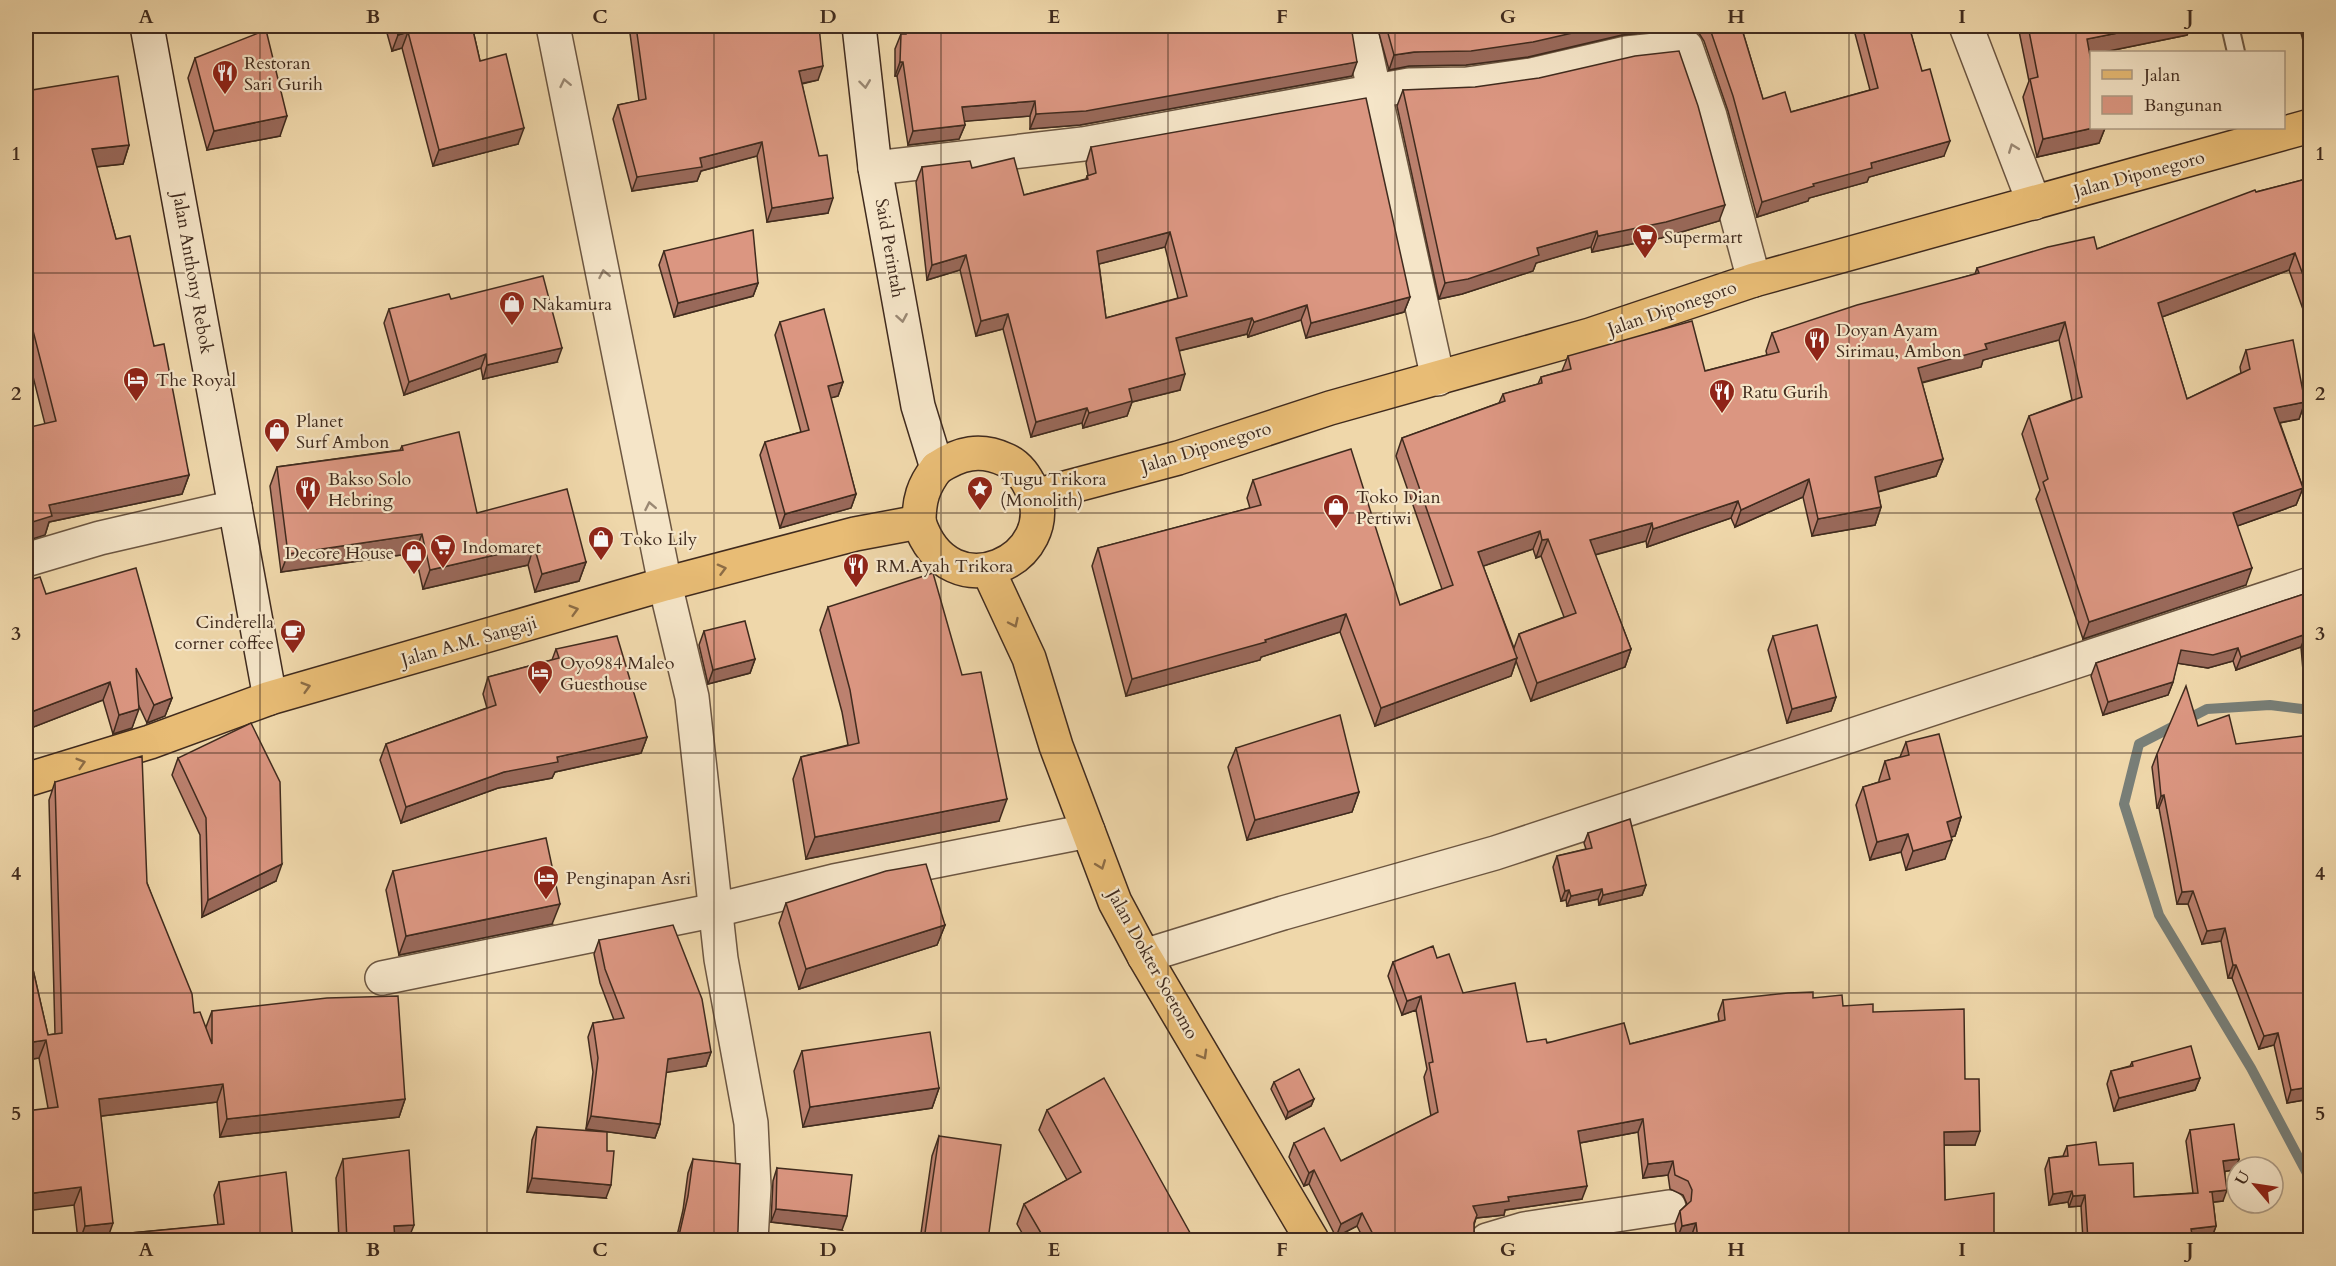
<svg xmlns="http://www.w3.org/2000/svg" width="2336" height="1266" font-family="Cardo,serif">
	<style>
		.lines { fill: none; stroke-linecap: round; stroke-linejoin: round }
		.stream { stroke: #787f78; stroke-width: 10 }
		.lane-casing { stroke: #6c5641; stroke-width: 20 }
		.street-casing { stroke: #6c5641; stroke-width: 36 }
		.secondary-casing { stroke: #402b1e; stroke-width: 36 }
		.primary-casing { stroke: #402b1e; stroke-width: 36 }
		.highway-casing { stroke: #402b1e; stroke-width: 36 }
		.lane { stroke: #f5e5c8; stroke-width: 16 }
		.street { stroke: #f5e5c8; stroke-width: 33 }
		.secondary { stroke: #f5e5c8; stroke-width: 33 }
		.primary { stroke: #e8bc75; stroke-width: 33 }
		.highway { stroke: #e8bc75; stroke-width: 33 }
		.wall { fill: #bc816f; stroke: #402b1e; stroke-width: 1.5; fill-rule: evenodd }
		.shaded-wall { fill: #99695a; stroke: #402b1e; stroke-width: 1.5 }
		.building { fill: #db9681; stroke: #402b1e; stroke-width: 1.5; fill-rule: evenodd }
		.oneway { stroke: #9a8873 }
		.oneway2 { stroke: #8c6c45 }
		.grid { fill: none; stroke: #402b1e; stroke-width: 1.5; stroke-opacity: 0.55 }
		.labels { text-anchor: middle; stroke-width: 4.5; stroke-linejoin: round; paint-order: stroke }
		.poi-label { font-size: 18px; fill: #402b1e; stroke: #f5e5c8; text-anchor: start }
		.street-label { font-size: 18px; fill: #402b1e; stroke: #f5e5c8 }
		.neatline { fill: none; stroke: #402b1e; stroke-width: 2 }
		.grid-label { font-size: 20px; text-anchor: middle; font-weight: bold; fill: #402b1e }
	</style>
	<rect width="100%" height="100%" fill="#efd7aa"/>
	<filter id="stains"><feTurbulence type="fractalNoise" baseFrequency=".00333" numOctaves="4"/><feColorMatrix values="0 0 0 0 .2 0 0 0 0 .09 0 0 0 0 .02 0 0 0 .5 -.17"/></filter>
	<radialGradient id="worn" r=".72"><stop offset=".6" stop-color="#630" stop-opacity="0"/><stop offset="1" stop-color="#630" stop-opacity=".3"/></radialGradient>
	<g class="lines">
		<path class="stream" d="M2310 710 2270 705 2207 709 2139 744 2124 804 2159 915 2251 1068 2310 1179"/>
		<defs>
			<path id="lane" d="M2230 26 2236 52"/>
			<g id="street">
				<path d="M553 26 665 584 692 697 721 959 751 1123 754 1187 751 1240"/>
				<path d="M1360 26 1438 379"/>
				<path d="M1966 26 2034 203"/>
				<path d="M875 168 1083 144 1409 85 1467 84 1531 75 1626 53 1686 47 1710 116 1754 280"/>
				<path d="M26 560 100 538 235 507"/>
				<path d="M1144 956 1283 913 1495 853 2310 584"/>
				<path d="M382 978 716 910 834 881 1088 831"/>
				<path d="M1487 1240 1524 1229 1669 1207"/>
			</g>
			<g id="secondary">
				<path d="M147 26 270 698"/>
				<path d="M859 26 875 168 918 406 937 468"/>
			</g>
			<g id="primary">
				<path d="M919 522C919 500 923 486 937 468"/>
				<path d="M988 570 1029 658 1056 746 1115 902 1144 956 1312 1240"/>
			</g>
			<g id="highway">
				<path d="M1035 496 1178 458 1330 408 1590 335 1754 280 2310 126"/>
				<path d="M26 780 150 742 270 698 665 584 855 534 919 522C950 615 1063 557 1032 490 1026 477 1019 466 1006 460 980 448 960 453 937 468"/>
			</g>
		</defs>
		<use href="#lane" class="lane-casing"/>
		<use href="#street" class="street-casing"/>
		<use href="#secondary" class="secondary-casing"/>
		<use href="#primary" class="primary-casing"/>
		<use href="#highway" class="highway-casing"/>
		<use href="#lane" class="lane"/>
		<use href="#street" class="street"/>
		<use href="#secondary" class="secondary"/>
		<use href="#primary" class="primary"/>
		<use href="#highway" class="highway"/>
	</g>
	<g class="wall">
		<path d="M385 26H472L480 61 518 144 433 166 402 48 392 51Z"/>
		<path d="M629 26H819L818 80 802 84 828 213 767 222 757 156 701 171 697 181 632 191 613 119 618 105 639 101Z"/>
		<path d="M905 26 1352 76 1080 125 1030 129V116L964 121 965 125 959 139 908 145 897 76H895V49L901 34H903Z"/>
		<path d="M1377 26H1741L1763 99 1791 112 1870 90 1853 26H1909L1944 156 1869 177 1867 182 1809 198 1808 201 1757 217 1728 111 1704 41 1699 33 1685 28 1622 35 1528 57 1466 65 1409 66 1389 70Z"/>
		<path d="M2018 26H2191L2187 35 2104 52H2091V55H2090L2091 128H2105L2099 143 2037 157 2023 97 2029 81Z"/>
		<path d="M2299 26H2310V47L2305 48Z"/>
		<path d="M195 58 280 136 207 150 188 78Z"/>
		<path d="M1403 90 1719 221 1661 238 1592 252 1591 247 1536 263 1533 271 1462 294 1439 299 1397 106Z"/>
		<path d="M26 91 129 145 123 164 96 167 116 239 154 346 189 475 182 494 49 522 45 535V424L26 349Z"/>
		<path d="M1091 147 1410 297 1404 312 1306 338 1301 320 1248 337 1247 334 1179 351 1180 390 1132 402 1127 416 1083 428 1082 423 1031 437 1003 329 976 336 960 270 927 280 916 182 922 167 972 168 1024 195 1086 179 1087 176 1088 175 1086 163ZM1165 247 1178 298 1106 318 1099 264Z"/>
		<path d="M2310 178V329L2289 270 2162 317 2187 399 2241 373 2240 367 2246 350 2305 402 2299 419 2280 423 2303 488 2296 505 2237 526 2246 585 2083 639 2036 499 2040 490 2022 434 2029 416 2072 400 2059 340 1983 360 1981 367 1922 383 1943 459 1936 476 1878 492 1881 507 1875 525 1812 536 1803 497 1735 527 1731 518 1647 547 1646 541 1595 555 1631 649 1625 667 1531 701 1516 661 1511 676 1375 726 1340 632 1261 657 1260 660 1126 696 1092 566 1098 548 1250 508 1247 498 1253 480 1400 605 1442 589 1396 456 1402 438 1499 403 1503 394 1538 384 1541 377 1562 371 1568 356 1705 371 1767 355 1766 351 1772 333 1975 274 1977 268 2097 249 2256 192ZM1533 549 1536 558 1541 556 1564 617 1519 634 1514 648 1483 566Z"/>
		<path d="M664 251 758 283 753 296 674 317 659 265Z"/>
		<path d="M451 299 557 362 483 379 481 368 404 395 384 323 389 309Z"/>
		<path d="M780 322 843 382 838 396 830 398 856 494 851 508 780 528 760 455 765 442 801 432 775 335Z"/>
		<path d="M402 446 477 513 586 562 579 581 535 592 528 565 423 589 415 553 281 572 270 486 277 467 400 450Z"/>
		<path d="M26 581 46 594 172 698 165 716 147 723 139 706 132 728 113 734 103 700 26 730Z"/>
		<path d="M2310 592V683L2304 682 2301 647 2236 670 2233 661 2208 668 2177 663 2173 682 2168 695 2103 715 2091 676 2096 663Z"/>
		<path d="M828 607 999 821 806 859 793 779 801 757 848 745 842 712 820 630Z"/>
		<path d="M704 631 755 659 750 673 708 684 699 645Z"/>
		<path d="M1773 636 1836 697 1831 711 1787 723 1768 650Z"/>
		<path d="M556 649 647 737 641 753 555 772 552 778 498 788 401 823 380 760 386 744 487 708 483 694 488 677 552 660Z"/>
		<path d="M2198 726 2310 1099 2287 1103 2274 1045 2259 1049 2232 978H2228L2221 941 2202 944 2188 904H2177L2159 808H2157L2152 767 2157 754Z"/>
		<path d="M1906 742 1961 817 1955 836 1951 837 1945 859 1906 870 1901 852 1870 860 1856 805 1863 787 1879 782V780L1885 761 1900 757Z"/>
		<path d="M1236 748 1359 792 1352 812 1247 840 1228 767Z"/>
		<path d="M178 758 276 881 202 917 200 835 172 775Z"/>
		<path d="M55 782 147 883 194 1013 206 1027 212 1011 405 1099 399 1117 220 1137 217 1102 101 1116 107 1240H78L74 1205 48 1108 39 1058 26 1060V939L48 1035 55 1034 49 800Z"/>
		<path d="M1588 833 1646 885 1642 895 1599 905 1598 899 1567 906 1566 900 1561 901 1553 867 1557 856 1586 849 1584 843Z"/>
		<path d="M393 871 552 924 399 955 386 890Z"/>
		<path d="M786 903 945 925 937 945 799 989 779 923Z"/>
		<path d="M599 940 711 1052 706 1066 666 1072 660 1124 655 1138 586 1129 593 1072 588 1037 593 1023 614 1020 600 983 594 954Z"/>
		<path d="M1437 958 1463 993 1527 1042 1630 1044 1719 1021 1718 1014 1723 1000 1813 998 1843 1006 1873 1012 1965 1079 1975 1145H1944L1945 1200 1994 1240H1691V1237L1677 1239 1675 1224 1680 1211 1687 1204 1683 1195 1670 1189 1668 1175 1643 1178 1638 1132 1580 1143 1582 1199 1505 1210 1504 1215 1476 1218 1474 1225V1232L1480 1240H1364L1357 1226 1336 1237 1309 1184 1304 1186 1289 1157 1294 1143 1341 1161 1431 1116 1424 1077 1427 1069 1416 1010 1402 1015 1388 976 1393 962Z"/>
		<path d="M802 1051 939 1088 932 1108 803 1127 794 1071Z"/>
		<path d="M2132 1062 2200 1078 2195 1090 2114 1111 2107 1084 2111 1071 2130 1066Z"/>
		<path d="M1274 1082 1314 1099 1311 1106 1286 1119 1271 1089Z"/>
		<path d="M1047 1110 1194 1240H1026L1017 1224 1024 1204 1067 1180 1039 1130Z"/>
		<path d="M537 1127 606 1198 527 1192 532 1140Z"/>
		<path d="M2190 1130 2239 1159 2235 1170 2225 1171 2223 1201 2213 1202 2216 1226 2212 1237 2193 1239V1240H2083L2081 1206 2069 1207 2068 1202 2049 1205 2045 1169 2049 1158 2063 1156 2067 1146 2099 1165 2134 1197 2193 1193 2186 1141Z"/>
		<path d="M939 1136 988 1240H920L932 1156Z"/>
		<path d="M343 1159 408 1240H339L336 1178Z"/>
		<path d="M693 1159 737 1240H676L683 1210 688 1173Z"/>
		<path d="M777 1168 842 1230 771 1222 773 1181Z"/>
		<path d="M219 1182 293 1240H129L131 1233 218 1225 214 1195Z"/>
	</g>
	<g class="shaded-wall">
		<path d="M1603 26H1686L1685 28 1622 35 1528 57 1466 65 1409 66 1389 70 1394 55Z"/>
		<path d="M2153 26H2191L2187 35 2104 52H2091V55L2080 58 2087 39Z"/>
		<path d="M408 32 402 48 392 51 398 35Z"/>
		<path d="M2310 33V47L2305 48Z"/>
		<path d="M900 62H903L897 76H895Z"/>
		<path d="M1357 62 1352 76 1080 125 1030 129 1036 114Z"/>
		<path d="M823 66 818 80 794 85 799 71Z"/>
		<path d="M1035 101 1030 116 957 122 962 107Z"/>
		<path d="M287 116 280 136 207 150 214 131Z"/>
		<path d="M965 125 959 139 908 145 913 131Z"/>
		<path d="M524 128 518 144 433 166 439 150Z"/>
		<path d="M2093 128H2105L2099 143 2037 157 2043 139Z"/>
		<path d="M1950 141 1944 156 1869 177 1867 182 1809 198 1808 201 1757 217 1762 202 1871 163Z"/>
		<path d="M762 142 757 156 701 171 697 181 632 191 637 177 700 158Z"/>
		<path d="M129 145 123 164 85 168 92 149Z"/>
		<path d="M833 198 828 213 767 222 772 208Z"/>
		<path d="M1725 205 1719 221 1661 238 1592 252 1598 236Z"/>
		<path d="M1597 231 1591 247 1536 263 1533 271 1462 294 1439 299 1445 283 1537 248Z"/>
		<path d="M1170 232 1165 247 1091 266 1097 251Z"/>
		<path d="M2295 253 2289 270 2151 321 2158 303Z"/>
		<path d="M966 255 960 270 927 280 932 265Z"/>
		<path d="M758 283 753 296 674 317 678 303Z"/>
		<path d="M1410 297 1404 312 1306 338 1311 323Z"/>
		<path d="M1307 305 1301 320 1248 337 1254 322Z"/>
		<path d="M1008 314 1003 329 976 336 981 321Z"/>
		<path d="M1252 318 1247 334 1170 353 1176 338Z"/>
		<path d="M2065 322 2059 340 1983 360 1981 367 1912 385 1918 368 1985 344Z"/>
		<path d="M562 348 557 362 483 379 487 365Z"/>
		<path d="M486 354 481 368 404 395 409 382Z"/>
		<path d="M1185 374 1180 390 1132 402 1127 416 1083 428 1089 413 1129 389Z"/>
		<path d="M843 382 838 396 823 400 828 386Z"/>
		<path d="M2305 402 2299 419 2268 425 2274 408Z"/>
		<path d="M1087 408 1082 423 1031 437 1036 422Z"/>
		<path d="M1943 459 1936 476 1869 494 1875 477Z"/>
		<path d="M189 475 182 494 49 522 45 535 26 541V524L49 505Z"/>
		<path d="M1809 479 1803 497 1735 527 1741 510Z"/>
		<path d="M2303 488 2296 505 2226 530 2233 513Z"/>
		<path d="M856 494 851 508 780 528 785 514Z"/>
		<path d="M1738 501 1731 518 1647 547 1653 529Z"/>
		<path d="M1881 507 1875 525 1812 536 1818 519Z"/>
		<path d="M1652 523 1646 541 1583 558 1590 540Z"/>
		<path d="M1540 531 1533 549 1472 570 1478 552Z"/>
		<path d="M422 534 415 553 281 572 288 554Z"/>
		<path d="M1548 539 1541 556 1536 558 1542 540Z"/>
		<path d="M534 546 528 565 423 589 430 570Z"/>
		<path d="M586 562 579 581 535 592 542 574Z"/>
		<path d="M2252 568 2246 585 2083 639 2089 622Z"/>
		<path d="M1346 614 1340 632 1261 657 1260 660 1126 696 1132 679 1265 640Z"/>
		<path d="M2306 634 2301 647 2236 670 2241 657Z"/>
		<path d="M2238 648 2233 661 2208 668 2176 663 2181 650Z"/>
		<path d="M1631 649 1625 667 1531 701 1537 683Z"/>
		<path d="M1517 658 1511 676 1375 726 1381 708Z"/>
		<path d="M755 659 750 673 708 684 713 670Z"/>
		<path d="M2309 669H2310V683L2304 682Z"/>
		<path d="M110 682 103 700 26 730V714Z"/>
		<path d="M2173 682 2168 695 2103 715 2108 702Z"/>
		<path d="M1836 697 1831 711 1787 723 1792 709Z"/>
		<path d="M172 698 165 716 147 723 154 705Z"/>
		<path d="M139 709 132 728 113 734 119 715Z"/>
		<path d="M647 737 641 753 555 772 552 778 498 788 401 823 406 807 504 772 557 757Z"/>
		<path d="M1359 792 1352 812 1247 840 1255 820Z"/>
		<path d="M2164 795 2159 808H2157L2161 796Z"/>
		<path d="M1007 799 999 821 806 859 815 837Z"/>
		<path d="M1961 817 1955 836 1940 840 1947 822Z"/>
		<path d="M1908 834 1901 852 1870 860 1877 842Z"/>
		<path d="M1952 840 1945 859 1906 870 1913 851Z"/>
		<path d="M282 864 276 881 202 917 208 900Z"/>
		<path d="M1646 885 1642 895 1599 905 1603 895Z"/>
		<path d="M1602 889 1598 899 1567 906 1571 896Z"/>
		<path d="M1569 890 1566 900 1561 901 1565 891Z"/>
		<path d="M2193 891 2188 904H2177L2182 892Z"/>
		<path d="M560 904 552 924 399 955 406 936Z"/>
		<path d="M945 925 937 945 799 989 806 969Z"/>
		<path d="M2225 928 2221 941 2202 944 2207 931Z"/>
		<path d="M2233 965H2236L2232 978H2228Z"/>
		<path d="M1421 996 1416 1010 1402 1015 1407 1001Z"/>
		<path d="M2278 1033 2274 1045 2259 1049 2264 1036Z"/>
		<path d="M46 1040 39 1058 26 1060V1043Z"/>
		<path d="M711 1052 706 1066 663 1073 668 1059Z"/>
		<path d="M2200 1078 2195 1090 2114 1111 2119 1098Z"/>
		<path d="M223 1084 217 1102 93 1117 99 1099Z"/>
		<path d="M2310 1087V1099L2287 1103 2291 1090Z"/>
		<path d="M939 1088 932 1108 803 1127 810 1107Z"/>
		<path d="M405 1099 399 1117 220 1137 227 1119Z"/>
		<path d="M1314 1099 1311 1106 1286 1119 1288 1112Z"/>
		<path d="M591 1116 660 1124 655 1138 586 1129Z"/>
		<path d="M1643 1119 1638 1132 1574 1144 1578 1131Z"/>
		<path d="M1980 1131 1975 1145H1939L1944 1132Z"/>
		<path d="M2239 1159 2235 1170 2219 1172 2223 1161Z"/>
		<path d="M1673 1161 1668 1175 1643 1178 1648 1164Z"/>
		<path d="M1314 1170 1309 1184 1304 1186 1309 1173Z"/>
		<path d="M532 1178 611 1185 606 1198 527 1192Z"/>
		<path d="M1587 1186 1582 1199 1505 1210 1504 1215 1476 1218 1472 1229 1473 1206 1508 1197Z"/>
		<path d="M81 1187 74 1205 26 1211V1194Z"/>
		<path d="M2227 1190 2223 1201 2205 1203 2209 1192Z"/>
		<path d="M2072 1191 2068 1202 2049 1205 2053 1194Z"/>
		<path d="M2085 1195 2081 1206 2069 1207 2073 1196Z"/>
		<path d="M776 1209 847 1216 842 1230 771 1222Z"/>
		<path d="M1362 1213 1357 1226 1336 1237 1341 1224Z"/>
		<path d="M113 1223 107 1240H80L85 1226Z"/>
		<path d="M1696 1223 1691 1237 1677 1239 1682 1226Z"/>
		<path d="M414 1225 408 1240H388L394 1226Z"/>
		<path d="M2216 1226 2212 1237 2187 1240 2191 1229Z"/>
	</g>
	<g class="building">
		<path d="M395 26H472L480 61 506 54 524 128 439 150 408 32 398 35Z"/>
		<path d="M636 26H819L823 66 799 71 819 156 827 155 833 198 772 208 762 142 700 158 702 167 637 177 618 105 646 99Z"/>
		<path d="M905 26H1351L1357 62 1086 111 1036 114 1035 101 962 107 965 125 913 131 903 62H900L901 34H906Z"/>
		<path d="M1386 26H1603L1533 42 1471 51 1414 52 1394 55Z"/>
		<path d="M1709 26H1741L1763 99 1785 92 1791 112 1878 88 1862 26H1909L1922 71 1930 69 1950 141 1871 163 1872 168 1813 184 1814 186 1762 202 1733 96Z"/>
		<path d="M2028 26H2153L2087 39 2091 61V128H2093L2043 139 2030 79 2038 77Z"/>
		<path d="M266 30 287 116 214 131 195 58Z"/>
		<path d="M1679 51 1698 106 1725 205 1666 222 1598 236 1597 231 1537 248 1539 255 1468 279 1445 283 1403 90 1475 87 1539 78 1635 56Z"/>
		<path d="M118 76 129 145 92 149 116 239 130 236 154 346 164 344 189 475 49 505 52 516 26 524V428L56 421 26 303V91Z"/>
		<path d="M1366 98 1410 297 1311 323 1307 305 1254 322 1252 318 1176 338 1185 374 1129 389 1132 401 1089 413 1087 408 1036 422 1008 314 981 321 966 255 932 265 922 167 970 161 972 168 1014 158 1024 195 1088 179 1087 176 1096 173 1091 147ZM1170 232 1187 296 1106 318 1097 251Z"/>
		<path d="M2310 178V294L2295 253 2158 303 2187 399 2250 369 2246 350 2293 340 2305 402 2274 408 2303 488 2233 513 2252 568 2089 622 2043 482 2048 479 2029 416 2082 397 2065 322 1985 344 1987 349 1918 368 1943 459 1875 477 1881 507 1818 519 1809 479 1741 510 1738 501 1653 529 1652 523 1590 540 1631 649 1537 683 1519 634 1576 613 1548 539 1542 540 1540 531 1478 552 1517 658 1381 708 1346 614 1265 640 1266 642 1132 679 1098 548 1261 505 1253 480 1351 449 1400 605 1453 585 1402 438 1505 401 1503 394 1542 383 1541 377 1571 369 1568 356 1692 321 1705 371 1779 352 1772 333 1857 305 1979 273 1977 268 2048 247 2094 237 2097 249 2255 190 2256 192Z"/>
		<path d="M753 230 758 283 678 303 664 251Z"/>
		<path d="M543 276 562 348 487 365 486 354 409 382 389 309 449 294 451 299Z"/>
		<path d="M824 309 843 382 828 386 856 494 785 514 765 442 809 430 780 322Z"/>
		<path d="M459 432 477 513 567 489 586 562 542 574 534 546 430 570 422 534 288 554 277 467 403 450 402 446Z"/>
		<path d="M136 568 172 698 154 705 136 668 139 709 119 715 110 682 26 714V581L40 577 46 594Z"/>
		<path d="M933 573 962 675 981 672 1007 799 815 837 801 757 859 743 850 690 828 607Z"/>
		<path d="M2310 592V669H2309L2306 634 2241 657 2238 648 2213 655 2181 650 2173 682 2108 702 2096 663Z"/>
		<path d="M745 621 755 659 713 670 704 631Z"/>
		<path d="M1817 625 1836 697 1792 709 1773 636Z"/>
		<path d="M617 636 647 737 557 757 558 762 504 772 406 807 386 744 496 705 488 677 559 658 556 649Z"/>
		<path d="M2186 686 2198 726 2229 715 2236 744 2310 735V1087L2291 1090 2278 1033 2264 1036 2236 965H2233L2225 928 2207 931 2193 891 2182 892 2164 795 2161 796 2157 754Z"/>
		<path d="M1340 715 1359 792 1255 820 1236 748Z"/>
		<path d="M251 723 280 782 282 864 208 900 206 818 178 758Z"/>
		<path d="M1939 734 1961 817 1947 822 1952 840 1913 851 1908 834 1877 842 1863 787 1890 779 1885 761 1909 755 1906 742Z"/>
		<path d="M142 756 147 883 192 994 194 1013 200 1012 212 1044V1011L327 998 398 996 405 1099 227 1119 223 1084 99 1099 113 1223 85 1226 81 1187 26 1194V1111L58 1107 46 1040 26 1043V939L48 1035 62 1033 55 782Z"/>
		<path d="M1630 819 1646 885 1603 895 1602 889 1571 896 1569 890 1565 891 1557 856 1592 848 1588 833Z"/>
		<path d="M546 838 560 904 406 936 393 871Z"/>
		<path d="M926 864 945 925 806 969 786 903 886 871Z"/>
		<path d="M673 925 702 999 711 1052 668 1059 660 1124 591 1116 598 1058 593 1023 624 1018 605 969 599 940Z"/>
		<path d="M1433 946 1437 958 1449 954 1463 993 1515 983 1527 1042 1546 1039 1547 1043 1624 1023 1630 1044 1725 1020 1723 1000 1788 993 1813 992V998L1842 995 1843 1006 1873 1004V1012L1964 1009 1965 1079H1979L1980 1131 1944 1132 1945 1200 1994 1193V1240H1698L1696 1223 1682 1226 1680 1211 1691 1201 1692 1190 1688 1181 1675 1175 1673 1161 1648 1164 1643 1119 1578 1131 1587 1186 1508 1197 1509 1201 1473 1206 1477 1215 1474 1223V1232L1480 1240H1376L1362 1213 1341 1224 1314 1170 1309 1173 1294 1143 1324 1128 1341 1161 1438 1112 1429 1063 1433 1062 1421 996 1407 1001 1393 962Z"/>
		<path d="M930 1032 939 1088 810 1107 802 1051Z"/>
		<path d="M2191 1046 2200 1078 2119 1098 2111 1071 2133 1066 2132 1062Z"/>
		<path d="M1299 1069 1314 1099 1288 1112 1274 1082Z"/>
		<path d="M1104 1078 1194 1240H1045L1024 1204 1081 1172 1047 1110Z"/>
		<path d="M2234 1124 2239 1159 2223 1161 2227 1190 2209 1192H2212L2216 1226 2191 1229 2193 1240H2088L2085 1195 2073 1196 2072 1191 2053 1194 2049 1158 2068 1156 2067 1146 2096 1142 2099 1165 2133 1163 2134 1197 2198 1193 2190 1130Z"/>
		<path d="M537 1127 607 1132V1151H614L611 1185 532 1178Z"/>
		<path d="M939 1136 1001 1145 988 1240H924Z"/>
		<path d="M409 1150 414 1225 394 1226 395 1240H347L343 1159Z"/>
		<path d="M693 1159 740 1164 738 1230 737 1240H678L688 1196Z"/>
		<path d="M777 1168 852 1175 847 1216 776 1209Z"/>
		<path d="M286 1172 293 1240H132L131 1233 224 1224 219 1182Z"/>
	</g>
	<defs><path id="oneway-chevron" d="M-2-3.5L2.5 0L-2 3.5" fill="none" stroke-width="1.6" stroke-linecap="round" stroke-linejoin="round" transform="scale(1.5)"/></defs>
	<g class="oneway">
		<use href="#oneway-chevron" transform="translate(565 83) rotate(-102)"/>
		<use href="#oneway-chevron" transform="translate(865 84) rotate(83)"/>
		<use href="#oneway-chevron" transform="translate(2013 148) rotate(-111)"/>
		<use href="#oneway-chevron" transform="translate(604 274) rotate(-101)"/>
		<use href="#oneway-chevron" transform="translate(902 318) rotate(80)"/>
		<use href="#oneway-chevron" transform="translate(650 506) rotate(-101)"/>
	</g>
	<g class="oneway2">
		<use href="#oneway-chevron" transform="translate(722 569) rotate(-15)"/>
		<use href="#oneway-chevron" transform="translate(574 610) rotate(-16)"/>
		<use href="#oneway-chevron" transform="translate(1014 623) rotate(65)"/>
		<use href="#oneway-chevron" transform="translate(306 687) rotate(-16)"/>
		<use href="#oneway-chevron" transform="translate(81 763) rotate(-17)"/>
		<use href="#oneway-chevron" transform="translate(1101 865) rotate(69)"/>
		<use href="#oneway-chevron" transform="translate(1203 1055) rotate(60)"/>
	</g>
	<path class="grid" d="M260 26V1240M487 26V1240M714 26V1240M941 26V1240M1168 26V1240M1395 26V1240M1622 26V1240M1849 26V1240M2076 26V1240M26 273H2310M26 513H2310M26 753H2310M26 993H2310"/>
	<defs>
		<symbol id="restaurant-pin" viewBox="-11 -11 22 30"><path d="M0 17L-7.5 6A9.5 9.5 0 1 1 7.5 6Z" fill="#8f2418" stroke="#f5e5c8"/><path d="M-5-6h1v4h1v-4h1v4h1v-4h1v5L-1.5 .5V6h-2V.5L-5-1ZM5-6V6H3V1.5H1.5Q1.5-4 5-6Z" fill="#fff"/></symbol>
		<symbol id="supermarket-pin" viewBox="-11 -11 22 30"><path d="M0 17L-7.5 6A9.5 9.5 0 1 1 7.5 6Z" fill="#8f2418" stroke="#f5e5c8"/><path d="M-6-5.5h2.5l.6 2H6L4.5 2H-2.5L-4.4-4H-6ZM-1.5 3.2a1.3 1.3 0 1 0 .1 0ZM3 3.2a1.3 1.3 0 1 0 .1 0Z" fill="#fff"/></symbol>
		<symbol id="shop-pin" viewBox="-11 -11 22 30"><path d="M0 17L-7.5 6A9.5 9.5 0 1 1 7.5 6Z" fill="#8f2418" stroke="#f5e5c8"/><path d="M-5-2.5h2.3a2.7 3.5 0 0 1 5.4 0H5L5.5 6h-11ZM-1.5-2.5h3a1.5 2.3 0 0 0-3 0Z" fill="#fff"/></symbol>
		<symbol id="hotel-pin" viewBox="-11 -11 22 30"><path d="M0 17L-7.5 6A9.5 9.5 0 1 1 7.5 6Z" fill="#8f2418" stroke="#f5e5c8"/><path d="M-6-4.5h1.5V1H6V5H4.5V3h-9V5H-6ZM-4 0a1.8 1.8 0 1 1 3.6 0ZM.5 0V-2.5h3Q6-2.5 6 0Z" fill="#fff"/></symbol>
		<symbol id="sight-pin" viewBox="-11 -11 22 30"><path d="M0 17L-7.5 6A9.5 9.5 0 1 1 7.5 6Z" fill="#8f2418" stroke="#f5e5c8"/><path d="M0-6L1.8-2.2L6-1.7L2.9 1.2L3.7 5.4L0 3.3L-3.7 5.4L-2.9 1.2L-6-1.7L-1.8-2.2Z" fill="#fff"/></symbol>
		<symbol id="cafe-pin" viewBox="-11 -11 22 30"><path d="M0 17L-7.5 6A9.5 9.5 0 1 1 7.5 6Z" fill="#8f2418" stroke="#f5e5c8"/><path d="M-5.5-4.5H6V0H3Q3 3.5 0 3.5H-2.5Q-5.5 3.5-5.5 0ZM3-3.2v2h1.7v-2ZM-6 4.5H4V6H-6Z" fill="#fff"/></symbol>
	</defs>
	<g fill-rule="evenodd">
		<use href="#restaurant-pin" x="210" y="58" width="30" height="40"/>
		<use href="#supermarket-pin" x="1630" y="222" width="30" height="40"/>
		<use href="#shop-pin" x="497" y="289" width="30" height="40"/>
		<use href="#restaurant-pin" x="1802" y="325" width="30" height="40"/>
		<use href="#hotel-pin" x="121" y="365" width="30" height="40"/>
		<use href="#restaurant-pin" x="1707" y="377" width="30" height="40"/>
		<use href="#shop-pin" x="262" y="416" width="30" height="40"/>
		<use href="#restaurant-pin" x="293" y="474" width="30" height="40"/>
		<use href="#sight-pin" x="965" y="474" width="30" height="40"/>
		<use href="#shop-pin" x="1321" y="492" width="30" height="40"/>
		<use href="#shop-pin" x="586" y="524" width="30" height="40"/>
		<use href="#supermarket-pin" x="428" y="532" width="30" height="40"/>
		<use href="#shop-pin" x="399" y="538" width="30" height="40"/>
		<use href="#restaurant-pin" x="841" y="551" width="30" height="40"/>
		<use href="#cafe-pin" x="278" y="617" width="30" height="40"/>
		<use href="#hotel-pin" x="525" y="658" width="30" height="40"/>
		<use href="#hotel-pin" x="531" y="863" width="30" height="40"/>
	</g>
	<g class="labels">
		<g class="poi-label">
			<text x="244" y="69">Restoran<tspan x="244" dy="21">Sari Gurih</tspan></text>
			<text x="1664" y="243">Supermart</text>
			<text x="532" y="310">Nakamura</text>
			<text x="1836" y="336">Doyan Ayam<tspan x="1836" dy="21">Sirimau, Ambon</tspan></text>
			<text x="156" y="386">The Royal</text>
			<text x="1742" y="398">Ratu Gurih</text>
			<text x="296" y="427">Planet<tspan x="296" dy="21">Surf Ambon</tspan></text>
			<text x="328" y="485">Bakso Solo<tspan x="328" dy="21">Hebring</tspan></text>
			<text x="1000" y="485">Tugu Trikora<tspan x="1000" dy="21">(Monolith)</tspan></text>
			<text x="1356" y="503">Toko Dian<tspan x="1356" dy="21">Pertiwi</tspan></text>
			<text x="620" y="545">Toko Lily</text>
			<text x="462" y="553">Indomaret</text>
			<text x="394" y="559" text-anchor="end">Decore House</text>
			<text x="876" y="572">RM.Ayah Trikora</text>
			<text x="274" y="628" text-anchor="end">Cinderella<tspan x="274" dy="21">corner coffee</tspan></text>
			<text x="560" y="669">Oyo984 Maleo<tspan x="560" dy="21">Guesthouse</tspan></text>
			<text x="566" y="884">Penginapan Asri</text>
		</g>
		<g class="street-label">
			<text transform="translate(2139 174) rotate(-15)" y="6">Jalan Diponegoro</text>
			<text transform="translate(890 248) rotate(80)" y="6">Said Perintah</text>
			<text transform="translate(193 273) rotate(80)" y="6">Jalan Anthony Rebok</text>
			<text transform="translate(1672 308) rotate(-19)" y="6">Jalan Diponegoro</text>
			<text transform="translate(1206 447) rotate(-17)" y="6">Jalan Diponegoro</text>
			<text transform="translate(469 641) rotate(-16)" y="6">Jalan A.M. Sangaji</text>
			<text transform="translate(1153 964) rotate(61)" y="6">Jalan Dokter Soetomo</text>
		</g>
	</g>
	<rect width="2336" height="1266" fill="none" stroke="#efd7aa" stroke-width="66"/>
	<rect x="2090" y="51" width="195" height="78" fill="#f5e5c8" stroke="#ad9b84" stroke-width="1.5"/>
	<rect x="2102" y="70" width="30" height="9" fill="#e8bc75" stroke="#ad9b84" stroke-width="1.5"/>
	<text x="2144" y="81" font-size="18" fill="#402b1e">Jalan</text>
	<rect x="2102" y="96" width="30" height="18" fill="#db9681" stroke="#ad9b84" stroke-width="1.5"/>
	<text x="2144" y="111" font-size="18" fill="#402b1e">Bangunan</text>
	<g transform="translate(2255 1185) rotate(299)"><circle r="28" fill="#f5e5c8" stroke="#ad9b84" stroke-width="1.5"/>
	<path d="M0-4.5L10 22L0 15L-10 22Z" fill="#8f2418"/>
	<text y="-9" font-size="16" font-weight="bold" text-anchor="middle" fill="#402b1e">U</text>
	</g>
	<rect x="33" y="33" width="2270" height="1200" class="neatline"/>
	<g class="grid-label">
		<text x="146" y="23">A</text>
		<text x="373" y="23">B</text>
		<text x="600" y="23">C</text>
		<text x="828" y="23">D</text>
		<text x="1054" y="23">E</text>
		<text x="1282" y="23">F</text>
		<text x="1508" y="23">G</text>
		<text x="1736" y="23">H</text>
		<text x="1962" y="23">I</text>
		<text x="2190" y="23">J</text>
		<text x="16" y="160">1</text>
		<text x="2320" y="160">1</text>
		<text x="16" y="400">2</text>
		<text x="2320" y="400">2</text>
		<text x="16" y="640">3</text>
		<text x="2320" y="640">3</text>
		<text x="16" y="880">4</text>
		<text x="2320" y="880">4</text>
		<text x="16" y="1120">5</text>
		<text x="2320" y="1120">5</text>
		<text x="146" y="1256">A</text>
		<text x="373" y="1256">B</text>
		<text x="600" y="1256">C</text>
		<text x="828" y="1256">D</text>
		<text x="1054" y="1256">E</text>
		<text x="1282" y="1256">F</text>
		<text x="1508" y="1256">G</text>
		<text x="1736" y="1256">H</text>
		<text x="1962" y="1256">I</text>
		<text x="2190" y="1256">J</text>
	</g>
	<rect width="100%" height="100%" filter="url(#stains)"/>
	<rect width="100%" height="100%" fill="url(#worn)"/>
</svg>
